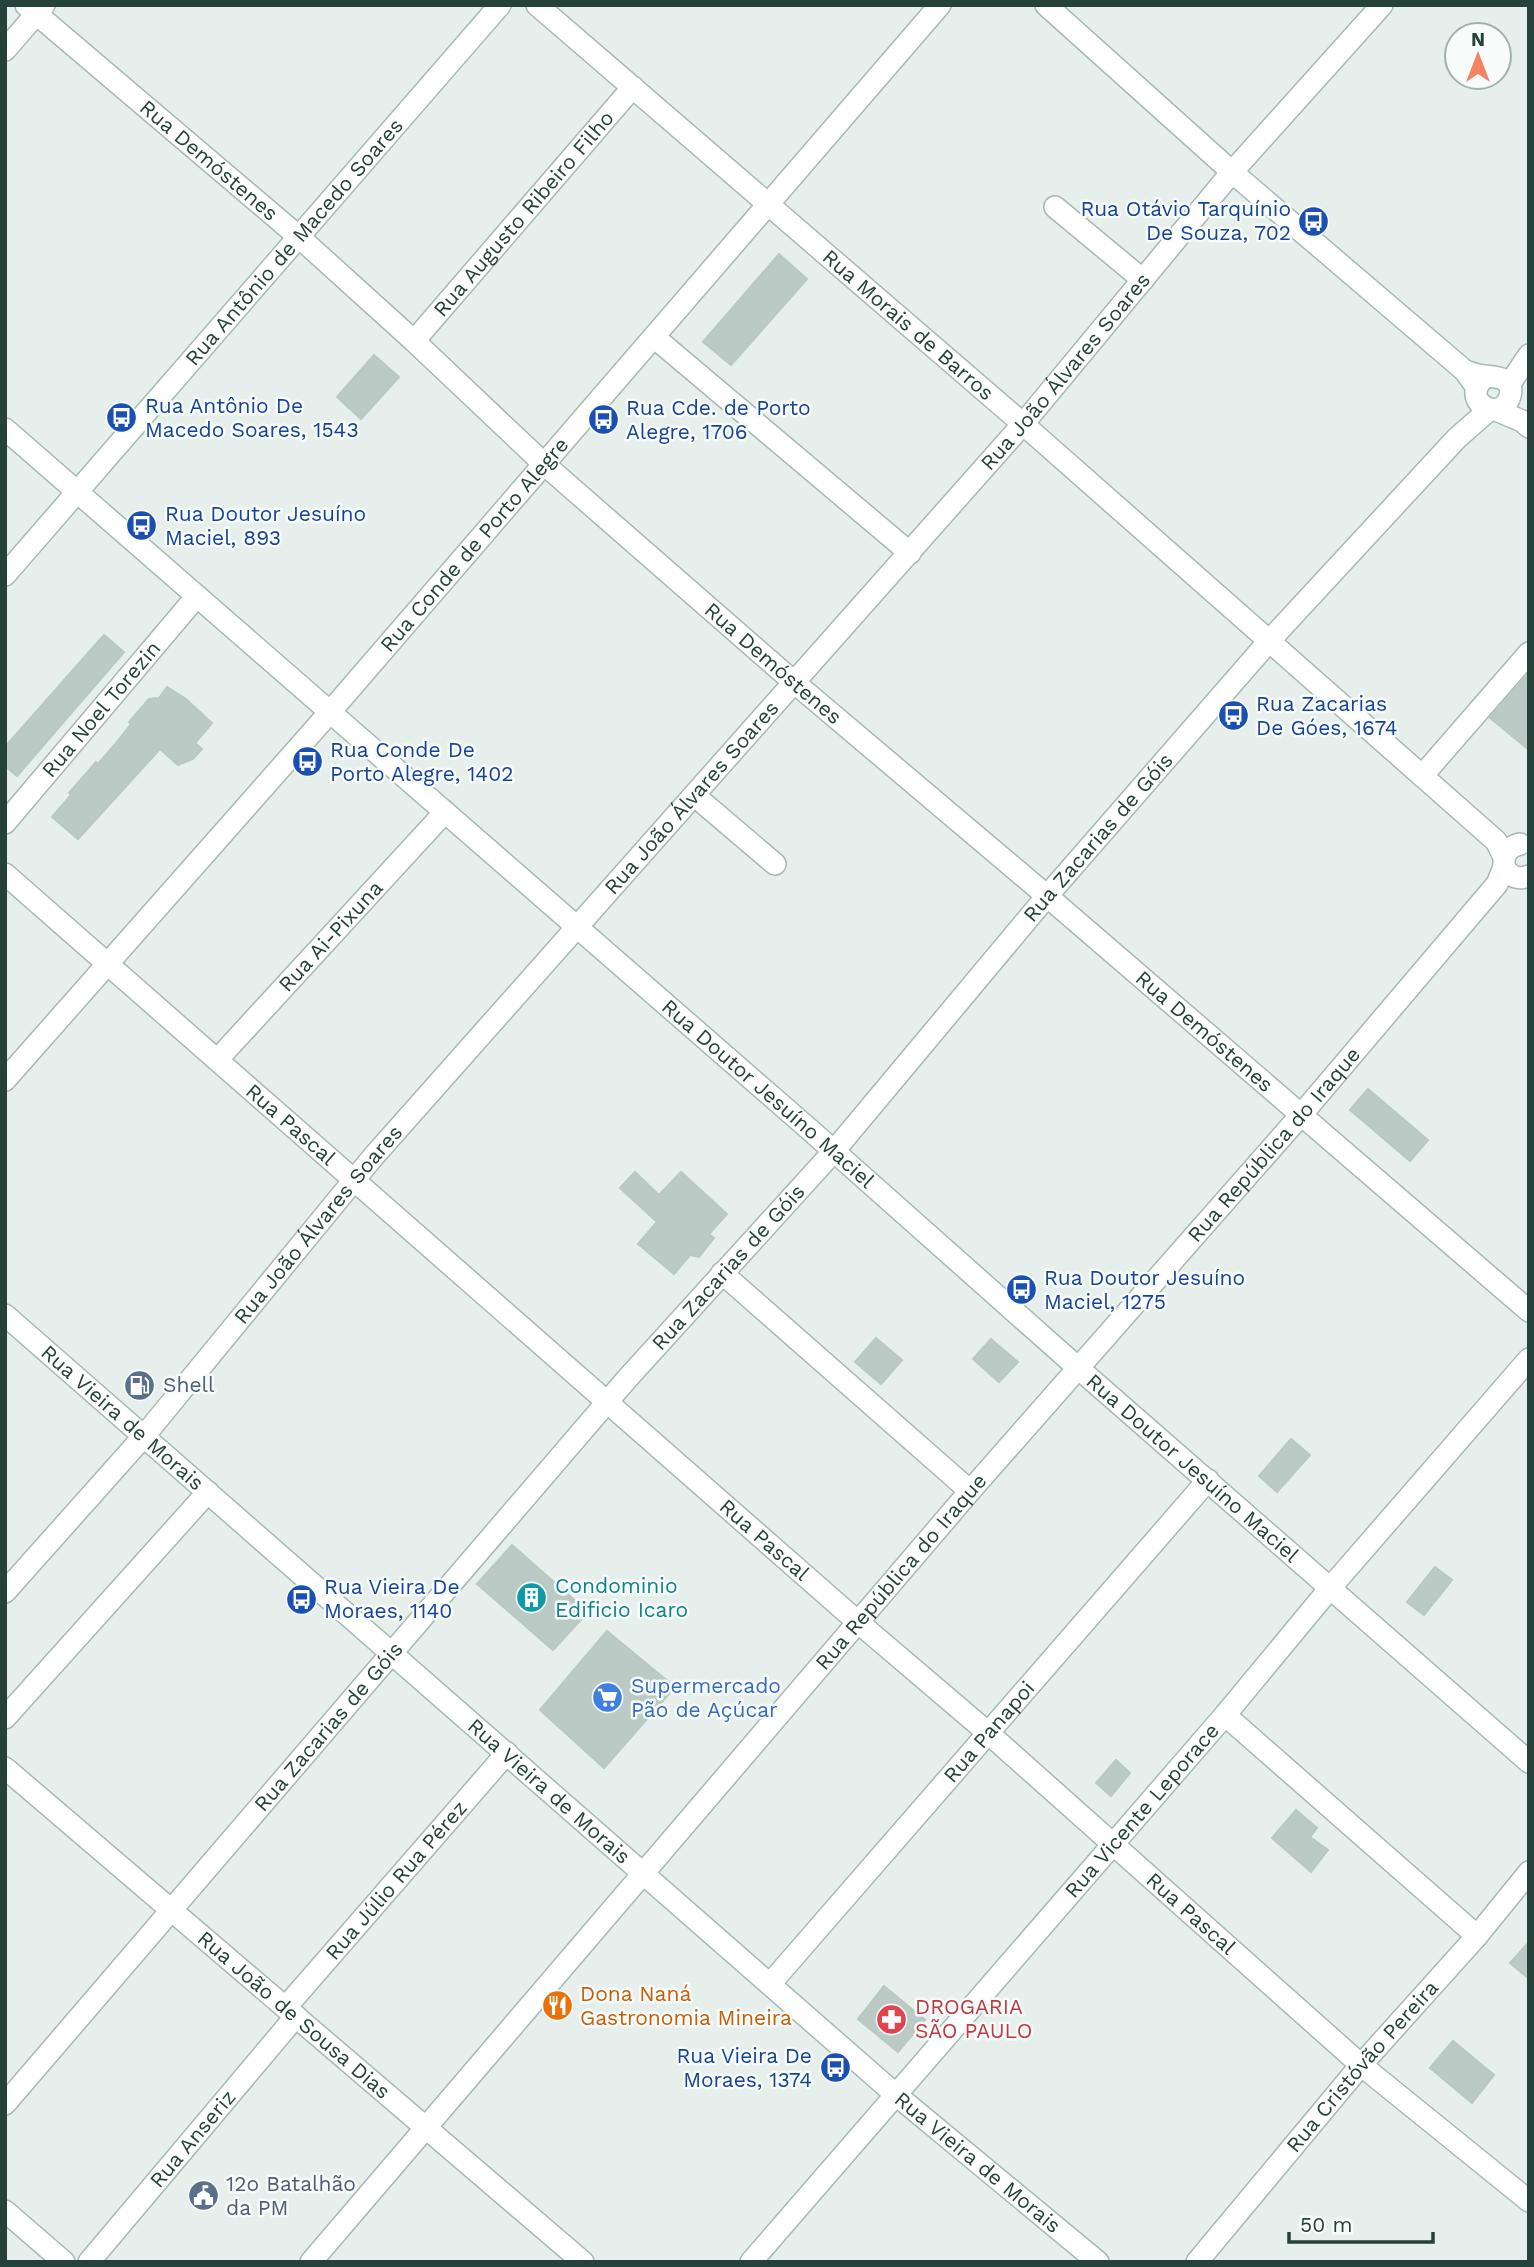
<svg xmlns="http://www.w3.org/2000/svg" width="1534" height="2267" font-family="'Work Sans',sans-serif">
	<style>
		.building { fill: #bbcac4; stroke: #b8c9c2; stroke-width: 2 }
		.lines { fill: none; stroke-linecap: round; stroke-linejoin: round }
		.street-casing { stroke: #a8b8b2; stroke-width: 24 }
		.secondary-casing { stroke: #a4bbb3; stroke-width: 24 }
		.street { stroke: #fff; stroke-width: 21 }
		.secondary { stroke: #fff; stroke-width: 21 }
		.labels { text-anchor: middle; stroke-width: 5; stroke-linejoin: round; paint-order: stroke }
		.street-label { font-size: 21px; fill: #24423a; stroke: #f7fbf9 }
		.transit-label { font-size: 21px; fill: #164399; stroke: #f7fbf9; text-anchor: start }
		.service-label { font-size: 21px; fill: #4e5e75; stroke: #f7fbf9; text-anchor: start }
		.culture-label { font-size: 21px; fill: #0d838f; stroke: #f7fbf9; text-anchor: start }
		.shop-label { font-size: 21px; fill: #366cbe; stroke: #f7fbf9; text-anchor: start }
		.food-label { font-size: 21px; fill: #c56008; stroke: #f7fbf9; text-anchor: start }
		.health-label { font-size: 21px; fill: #be3a42; stroke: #f7fbf9; text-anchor: start }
	</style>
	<rect width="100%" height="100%" fill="#e6efeb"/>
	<g class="building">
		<path d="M779 254 807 279 731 365 703 342Z"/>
		<path d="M374 355 399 377 361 419 337 397Z"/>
		<path d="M104 635 124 652 17 776 5 766V747Z"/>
		<path d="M1529 673V750L1490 718Z"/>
		<path d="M167 687 186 699 212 723 195 743 202 749 193 759 178 765 160 749 78 839 52 817 71 795 69 793 96 762 98 764 117 742 131 724 129 722 149 699 159 698Z"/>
		<path d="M1368 1089 1428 1140 1410 1161 1350 1110Z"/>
		<path d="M635 1172 659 1195 681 1172 727 1214 709 1234 714 1238 699 1257 690 1255 674 1274 638 1244 657 1222 620 1188Z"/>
		<path d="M876 1338 902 1360 881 1384 855 1362Z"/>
		<path d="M991 1339 1018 1362 999 1382 973 1359Z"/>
		<path d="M1291 1439 1310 1455 1277 1492 1259 1476Z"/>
		<path d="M512 1545 588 1612 553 1650 477 1584Z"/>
		<path d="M1435 1567 1452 1580 1424 1615 1407 1602Z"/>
		<path d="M607 1631 675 1687 604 1768 540 1710Z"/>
		<path d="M1116 1760 1130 1773 1111 1796 1096 1783Z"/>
		<path d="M1296 1810 1317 1828 1310 1837 1328 1850 1311 1872 1272 1838Z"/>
		<path d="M1529 1942V1979L1510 1963Z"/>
		<path d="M884 1986 925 2020 898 2052 858 2019Z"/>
		<path d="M1453 2041 1494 2075 1472 2103 1430 2068Z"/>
	</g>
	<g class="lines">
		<defs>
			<g id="street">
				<path id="s1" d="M26 5 299 237 414 341 544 464 795 683 1047 896 1529 1311"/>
				<path id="s2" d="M537 5 1023 424 1496 841 1504 857"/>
				<path d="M5 50 44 5"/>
				<path d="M1055 207 1143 280"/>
				<path d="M654 337 910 553"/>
				<path id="s3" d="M414 341 633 87"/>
				<path d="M1509 385 1529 355"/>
				<path d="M1422 776 1529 653"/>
				<path d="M695 796 775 864"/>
				<path id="s4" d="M5 823 197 596"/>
				<path d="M1520 844C1508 847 1503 854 1504 867 1510 877 1518 880 1529 876"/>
				<path id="s5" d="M5 874 859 1623 987 1732 1361 2065 1529 2201"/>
				<path id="s6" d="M217 1060 445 812"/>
				<path id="s7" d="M5 1080 330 712 940 5"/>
				<path d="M722 1273 970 1491"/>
				<path d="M1331 1587 1529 1359"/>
				<path id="s8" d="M5 1592 144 1436 373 1157 1023 424 1232 172 1382 5"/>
				<path d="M1225 1715 1477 1936"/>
				<path d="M5 1718 208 1492"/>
				<path id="s9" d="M5 1768 583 2262"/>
				<path id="s10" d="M770 1984 1208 1480"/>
				<path id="s11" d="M286 2007 507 1753"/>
				<path id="s12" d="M5 2104 626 1380 834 1151 1047 896 1270 640 1457 438 1489 410"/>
				<path d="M5 2211 64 2262"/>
				<path id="s13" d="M89 2262 296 2016"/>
				<path id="s14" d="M311 2262 970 1491 1301 1115 1497 884 1504 867"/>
				<path id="s15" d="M1197 2262 1361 2065 1477 1936 1529 1872"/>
			</g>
			<g id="secondary">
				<path d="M1046 5 1232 172 1465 371 1477 388"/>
				<path d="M1465 371C1471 373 1479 376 1486 376 1497 377 1515 378 1510 396 1501 427 1455 398 1487 376"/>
				<path d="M1496 410 1522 421 1529 427"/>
				<path id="s16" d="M5 429 809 1129 1077 1367 1529 1762"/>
				<path id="s17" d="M5 575 500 5"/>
				<path id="s18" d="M5 1315 895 2094 1098 2262"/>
				<path id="s19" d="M751 2262 1225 1715 1331 1587"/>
			</g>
		</defs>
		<use href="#street" class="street-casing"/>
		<use href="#secondary" class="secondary-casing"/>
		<use href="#street" class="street"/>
		<use href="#secondary" class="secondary"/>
	</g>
	<defs>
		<symbol id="bus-disc" viewBox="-11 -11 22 22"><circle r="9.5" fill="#1a4fb4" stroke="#f7fbf9"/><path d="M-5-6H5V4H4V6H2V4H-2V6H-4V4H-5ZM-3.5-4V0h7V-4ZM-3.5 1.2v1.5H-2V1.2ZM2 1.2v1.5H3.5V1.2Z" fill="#fff"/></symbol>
		<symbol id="fuel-disc" viewBox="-11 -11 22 22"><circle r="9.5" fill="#5c6f8a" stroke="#f7fbf9"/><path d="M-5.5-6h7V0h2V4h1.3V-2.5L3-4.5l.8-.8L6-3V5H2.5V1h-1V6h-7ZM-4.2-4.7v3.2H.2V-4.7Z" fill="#fff"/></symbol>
		<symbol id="building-disc" viewBox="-11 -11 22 22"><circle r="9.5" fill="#0f9aa8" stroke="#f7fbf9"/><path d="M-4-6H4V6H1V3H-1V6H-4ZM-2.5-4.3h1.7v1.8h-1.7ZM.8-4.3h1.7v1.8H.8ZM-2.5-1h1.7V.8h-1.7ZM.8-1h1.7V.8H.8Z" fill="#fff"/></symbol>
		<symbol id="supermarket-disc" viewBox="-11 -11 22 22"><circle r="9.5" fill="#3f7fe0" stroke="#f7fbf9"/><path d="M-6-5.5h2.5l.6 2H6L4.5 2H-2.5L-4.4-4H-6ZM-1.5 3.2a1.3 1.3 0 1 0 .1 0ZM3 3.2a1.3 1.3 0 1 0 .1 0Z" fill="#fff"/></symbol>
		<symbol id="restaurant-disc" viewBox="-11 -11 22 22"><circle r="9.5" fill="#e8710a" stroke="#f7fbf9"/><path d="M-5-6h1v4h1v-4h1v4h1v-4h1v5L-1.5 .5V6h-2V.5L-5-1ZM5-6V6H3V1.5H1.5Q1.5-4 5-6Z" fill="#fff"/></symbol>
		<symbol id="pharmacy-disc" viewBox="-11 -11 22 22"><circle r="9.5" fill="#e0444e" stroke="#f7fbf9"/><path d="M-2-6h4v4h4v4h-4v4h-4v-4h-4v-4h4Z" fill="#fff"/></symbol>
		<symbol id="civic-disc" viewBox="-11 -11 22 22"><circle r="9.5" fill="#5c6f8a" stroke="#f7fbf9"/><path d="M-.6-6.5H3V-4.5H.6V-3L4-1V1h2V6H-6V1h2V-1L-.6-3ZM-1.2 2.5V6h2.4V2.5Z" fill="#fff"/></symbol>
	</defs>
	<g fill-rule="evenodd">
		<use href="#bus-disc" x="1296" y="204" width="35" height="35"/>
		<use href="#bus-disc" x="104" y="400" width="35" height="35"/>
		<use href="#bus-disc" x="586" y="402" width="35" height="35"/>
		<use href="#bus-disc" x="124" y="508" width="35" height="35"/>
		<use href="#bus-disc" x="1216" y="698" width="35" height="35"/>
		<use href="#bus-disc" x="290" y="744" width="35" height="35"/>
		<use href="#bus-disc" x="1004" y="1272" width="35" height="35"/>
		<use href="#fuel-disc" x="122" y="1368" width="35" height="35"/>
		<use href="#building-disc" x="514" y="1580" width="35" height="35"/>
		<use href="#bus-disc" x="284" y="1582" width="35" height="35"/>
		<use href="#supermarket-disc" x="590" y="1680" width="35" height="35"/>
		<use href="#restaurant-disc" x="540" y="1988" width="35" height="35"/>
		<use href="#pharmacy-disc" x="874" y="2002" width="35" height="35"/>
		<use href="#bus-disc" x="818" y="2050" width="35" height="35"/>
		<use href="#civic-disc" x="186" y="2178" width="35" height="35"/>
	</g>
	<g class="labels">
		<g class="street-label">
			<text dy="7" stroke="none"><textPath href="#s1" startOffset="240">Rua Demóstenes</textPath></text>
			<text dy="7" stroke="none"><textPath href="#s3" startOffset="168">Rua Augusto Ribeiro Filho</textPath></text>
			<text dy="7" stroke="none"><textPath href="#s17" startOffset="441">Rua Antônio de Macedo Soares</textPath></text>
			<text dy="7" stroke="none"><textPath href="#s2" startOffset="490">Rua Morais de Barros</textPath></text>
			<text dy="7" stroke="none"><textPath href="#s8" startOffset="1617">Rua João Álvares Soares</textPath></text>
			<text dy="7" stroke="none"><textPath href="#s7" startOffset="712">Rua Conde de Porto Alegre</textPath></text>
			<text dy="7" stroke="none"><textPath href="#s1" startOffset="996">Rua Demóstenes</textPath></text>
			<text dy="7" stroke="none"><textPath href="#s4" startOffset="149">Rua Noel Torezin</textPath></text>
			<text dy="7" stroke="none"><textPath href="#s8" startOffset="1050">Rua João Álvares Soares</textPath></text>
			<text dy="7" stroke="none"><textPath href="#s12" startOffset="1673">Rua Zacarias de Góis</textPath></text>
			<text dy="7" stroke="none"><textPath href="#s6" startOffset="168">Rua Ai-Pixuna</textPath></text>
			<text dy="7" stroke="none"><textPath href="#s1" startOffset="1563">Rua Demóstenes</textPath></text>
			<text dy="7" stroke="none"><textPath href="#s16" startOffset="1012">Rua Doutor Jesuíno Maciel</textPath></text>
			<text dy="7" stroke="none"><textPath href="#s5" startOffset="380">Rua Pascal</textPath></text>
			<text dy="7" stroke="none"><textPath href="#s14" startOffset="1475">Rua República do Iraque</textPath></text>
			<text dy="7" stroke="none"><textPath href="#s8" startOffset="483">Rua João Álvares Soares</textPath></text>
			<text dy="7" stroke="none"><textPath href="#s12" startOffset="1106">Rua Zacarias de Góis</textPath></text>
			<text dy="7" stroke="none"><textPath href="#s18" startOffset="156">Rua Vieira de Morais</textPath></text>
			<text dy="7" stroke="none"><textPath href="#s16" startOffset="1578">Rua Doutor Jesuíno Maciel</textPath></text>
			<text dy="7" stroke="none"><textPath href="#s5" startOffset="1010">Rua Pascal</textPath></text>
			<text dy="7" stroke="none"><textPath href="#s14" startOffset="908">Rua República do Iraque</textPath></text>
			<text dy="7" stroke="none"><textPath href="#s12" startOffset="497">Rua Zacarias de Góis</textPath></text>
			<text dy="7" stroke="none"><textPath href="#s10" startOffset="334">Rua Panapoi</textPath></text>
			<text dy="7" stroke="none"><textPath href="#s18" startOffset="723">Rua Vieira de Morais</textPath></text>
			<text dy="7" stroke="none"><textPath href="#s19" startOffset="597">Rua Vicente Leporace</textPath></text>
			<text dy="7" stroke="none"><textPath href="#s11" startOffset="168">Rua Júlio Rua Pérez</textPath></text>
			<text dy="7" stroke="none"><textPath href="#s5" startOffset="1577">Rua Pascal</textPath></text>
			<text dy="7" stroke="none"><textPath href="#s9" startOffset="380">Rua João de Sousa Dias</textPath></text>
			<text dy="7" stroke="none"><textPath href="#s15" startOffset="256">Rua Cristóvão Pereira</textPath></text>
			<text dy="7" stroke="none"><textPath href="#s13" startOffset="161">Rua Anseriz</textPath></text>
			<text dy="7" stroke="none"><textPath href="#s18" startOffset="1290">Rua Vieira de Morais</textPath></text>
		</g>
		<g class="transit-label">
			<text x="1291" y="216" text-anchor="end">Rua Otávio Tarquínio<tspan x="1291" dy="24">De Souza, 702</tspan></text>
			<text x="145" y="413">Rua Antônio De<tspan x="145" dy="24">Macedo Soares, 1543</tspan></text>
			<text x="626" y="415">Rua Cde. de Porto<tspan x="626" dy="24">Alegre, 1706</tspan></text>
			<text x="165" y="521">Rua Doutor Jesuíno<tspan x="165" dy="24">Maciel, 893</tspan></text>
			<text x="1256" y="711">Rua Zacarias<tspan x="1256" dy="24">De Góes, 1674</tspan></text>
			<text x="330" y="757">Rua Conde De<tspan x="330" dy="24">Porto Alegre, 1402</tspan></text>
			<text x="1044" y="1285">Rua Doutor Jesuíno<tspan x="1044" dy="24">Maciel, 1275</tspan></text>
			<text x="324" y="1594">Rua Vieira De<tspan x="324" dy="24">Moraes, 1140</tspan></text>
			<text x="812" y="2063" text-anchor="end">Rua Vieira De<tspan x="812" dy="24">Moraes, 1374</tspan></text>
		</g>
		<g class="service-label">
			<text x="163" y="1392">Shell</text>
			<text x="226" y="2191">12o Batalhão<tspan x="226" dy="24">da PM</tspan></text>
		</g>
		<g class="culture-label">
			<text x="555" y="1593">Condominio<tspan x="555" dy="24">Edificio Icaro</tspan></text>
		</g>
		<g class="shop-label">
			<text x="631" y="1693">Supermercado<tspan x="631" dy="24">Pão de Açúcar</tspan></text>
		</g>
		<g class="food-label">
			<text x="580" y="2001">Dona Naná<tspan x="580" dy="24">Gastronomia Mineira</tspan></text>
		</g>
		<g class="health-label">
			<text x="915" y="2014">DROGARIA<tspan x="915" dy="24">SÃO PAULO</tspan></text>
		</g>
	</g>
	<rect width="1534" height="2267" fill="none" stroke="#24423a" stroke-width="14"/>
	<g transform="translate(1478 56)"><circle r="33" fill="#f7fbf9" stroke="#a3b1ad" stroke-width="2"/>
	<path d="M0-5L12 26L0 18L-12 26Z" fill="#f4845f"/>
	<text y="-10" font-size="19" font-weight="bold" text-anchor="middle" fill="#24423a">N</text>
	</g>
	<path d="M1289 2232v10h144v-10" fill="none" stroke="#24423a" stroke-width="3.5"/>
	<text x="1300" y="2232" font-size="21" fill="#24423a" stroke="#f7fbf9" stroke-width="5" paint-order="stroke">50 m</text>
</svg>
